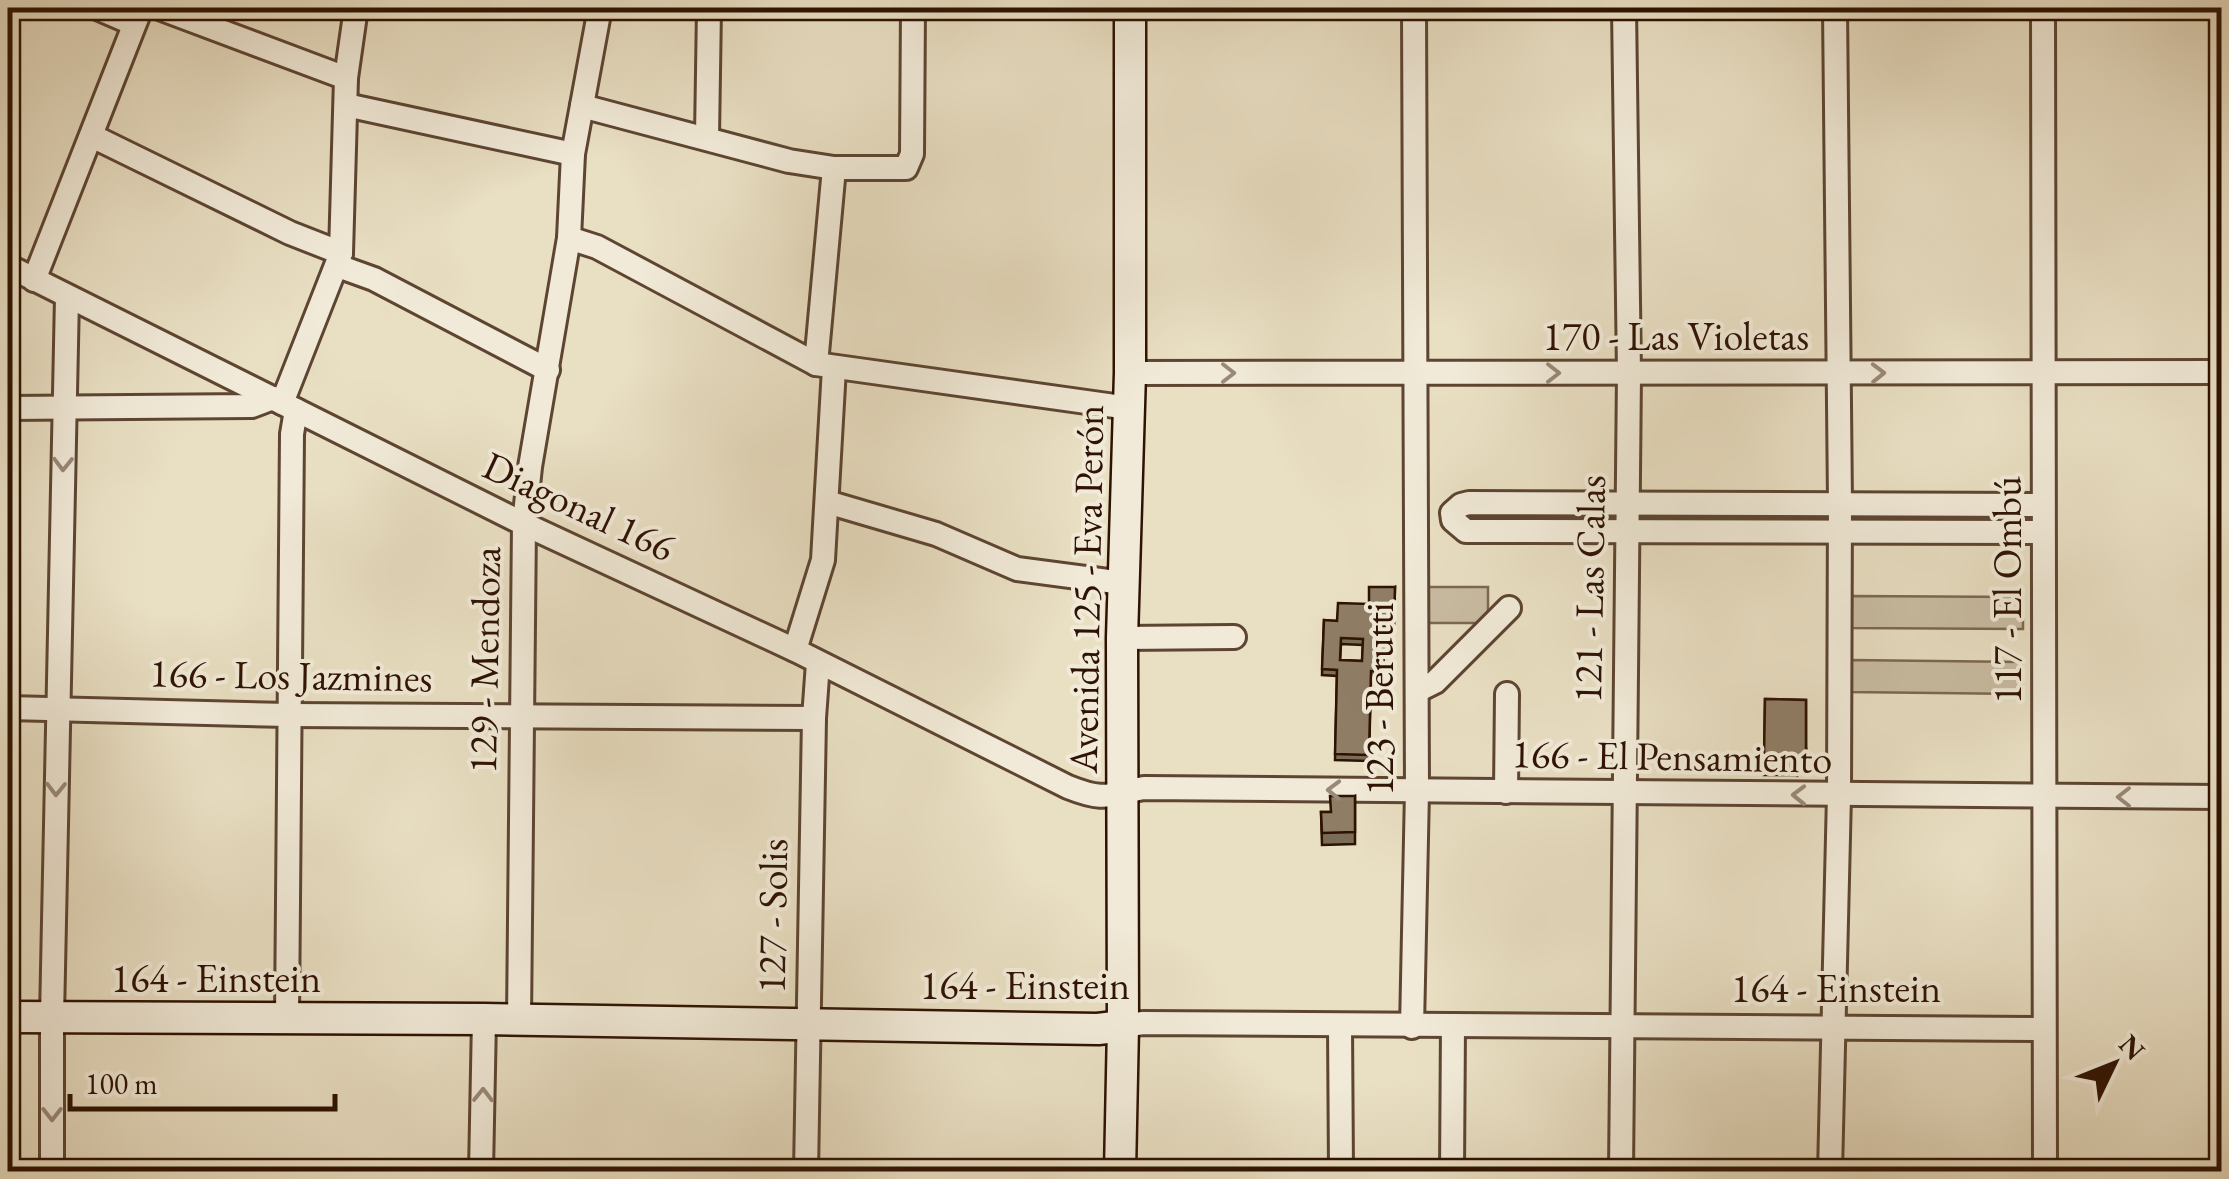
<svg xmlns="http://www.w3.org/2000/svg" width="2229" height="1179" font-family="'EB Garamond',serif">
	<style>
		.green { fill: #c9bca2; stroke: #7c6752; stroke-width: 2.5 }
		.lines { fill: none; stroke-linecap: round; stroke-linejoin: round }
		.street-casing { stroke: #5d4532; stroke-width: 28 }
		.secondary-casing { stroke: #2e1202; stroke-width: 35 }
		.street { stroke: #f1ead8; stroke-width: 22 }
		.secondary { stroke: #f1ead8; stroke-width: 30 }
		.wall { fill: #7b6c58; stroke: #2e1202; stroke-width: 2.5; fill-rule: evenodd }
		.shaded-wall { fill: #645847; stroke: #2e1202; stroke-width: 2.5 }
		.building { fill: #8f7d66; stroke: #2e1202; stroke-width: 2.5; fill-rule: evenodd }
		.oneway { stroke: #998978 }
		.labels { text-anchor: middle; stroke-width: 8; stroke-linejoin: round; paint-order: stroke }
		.street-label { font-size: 40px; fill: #2e1202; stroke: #f1ead8 }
	</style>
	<rect width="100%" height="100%" fill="#e9dfc3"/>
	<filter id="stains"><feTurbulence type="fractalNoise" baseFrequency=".002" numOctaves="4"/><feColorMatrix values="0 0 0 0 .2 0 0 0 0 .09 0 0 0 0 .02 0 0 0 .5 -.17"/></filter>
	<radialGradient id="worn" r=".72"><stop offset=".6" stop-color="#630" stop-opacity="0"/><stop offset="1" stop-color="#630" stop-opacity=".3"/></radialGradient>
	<g class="green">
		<rect x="1423" y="587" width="65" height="36"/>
		<path d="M1851 596 2023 597V629L1850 628Z"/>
		<path d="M1850 660 2022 662V694L1849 692Z"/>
	</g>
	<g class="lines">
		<defs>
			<g id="street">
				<path d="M97 8 134 24"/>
				<path d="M159 8 346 78"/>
				<path d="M2043 8 2045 1172"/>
				<path d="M346 105 573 154"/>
				<path d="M582 106 789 161 834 168H906L912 154 913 8"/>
				<path d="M92 136 290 233 341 253"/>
				<path d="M707 137 709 8"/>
				<path d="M569 238 597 247 816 364 1129 408"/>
				<path d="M8 266 524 524 795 650 1068 787C1106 802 1107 795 1144 788L2222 797"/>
				<path d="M338 266 374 279 548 370"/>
				<path d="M34 280 141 8"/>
				<path d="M816 364 834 168"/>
				<path d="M1130 373 2222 372"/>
				<path d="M282 403 341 253 346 78 356 8"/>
				<path d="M8 408 252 406 273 398"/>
				<path d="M827 502 936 534 1017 569 1123 583"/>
				<path d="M2043 505 1469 503 1461 505 1452 513 1453 520 1466 531 2043 532"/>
				<path d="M1122 638 1234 637"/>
				<path d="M795 650 823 560 834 368"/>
				<path d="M1417 691 1435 682 1509 608"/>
				<path d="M8 708 288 715 814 718"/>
				<path d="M1506 792 1507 694"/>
				<path d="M287 1018 292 434 296 410"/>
				<path d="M519 1020 524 524 530 467 569 238 573 154 600 8"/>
				<path d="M1340 1025 1341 1172"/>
				<path d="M1123 1026 1143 1023 2044 1029"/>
				<path d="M1412 1027 1417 791 1414 8"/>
				<path d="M52 1172V1017L67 297"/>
				<path d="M481 1172 484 1019"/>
				<path d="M806 1172 814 718 818 663"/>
				<path d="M1452 1172 1453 1025"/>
				<path d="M1621 1172 1629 374 1624 8"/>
				<path d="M1830 1172 1839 795 1840 503 1835 8"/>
			</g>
			<g id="secondary">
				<path d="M8 1017 484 1019 1098 1029 1123 1026"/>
				<path d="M1120 1172 1123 1026 1122 638 1130 373V8"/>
			</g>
		</defs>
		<use href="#street" class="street-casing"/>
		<use href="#secondary" class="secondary-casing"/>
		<use href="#street" class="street"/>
		<use href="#secondary" class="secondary"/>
	</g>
	<g class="wall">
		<path d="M1395 587 1394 628H1384L1383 678 1371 677 1369 761 1335 760 1337 676 1322 675 1324 620 1337 621 1369 604ZM1341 644 1363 645 1362 661 1340 660Z"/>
		<path d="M1765 699 1806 700V768L1798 775H1764Z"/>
		<path d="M1355 796V844L1322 845 1321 812H1331Z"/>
	</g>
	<path class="shaded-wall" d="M1806 750V768L1798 775V758Z"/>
	<g class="building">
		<path d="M1369 587H1395L1394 622H1384L1383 672 1371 671 1369 755 1335 754 1337 670 1322 669 1324 620 1337 621 1338 603 1369 604ZM1341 638 1363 639 1362 661 1340 660Z"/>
		<path d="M1765 699 1806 700V750L1798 758 1764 757Z"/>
		<path d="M1330 796H1355V832L1322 833 1321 812H1331Z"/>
	</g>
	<defs><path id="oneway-chevron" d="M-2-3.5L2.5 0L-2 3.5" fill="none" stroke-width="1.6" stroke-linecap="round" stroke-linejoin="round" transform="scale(2.5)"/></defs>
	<g class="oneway">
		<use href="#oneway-chevron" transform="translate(1228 373)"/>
		<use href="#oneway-chevron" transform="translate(1553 373)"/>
		<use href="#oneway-chevron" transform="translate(1878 373) rotate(-1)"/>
		<use href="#oneway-chevron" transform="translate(63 464) rotate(91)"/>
		<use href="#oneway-chevron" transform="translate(56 789) rotate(91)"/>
		<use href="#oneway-chevron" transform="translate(1334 790) rotate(-179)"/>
		<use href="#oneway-chevron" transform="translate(1799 795) rotate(-179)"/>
		<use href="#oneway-chevron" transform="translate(2124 797) rotate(180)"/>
		<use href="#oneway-chevron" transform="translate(483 1095) rotate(-89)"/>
		<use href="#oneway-chevron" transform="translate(52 1114) rotate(90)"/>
	</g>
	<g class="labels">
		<g class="street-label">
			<text x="1676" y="350">170 - Las Violetas</text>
			<text transform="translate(579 506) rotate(25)" y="14">Diagonal 166</text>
			<text transform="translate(1086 589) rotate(-89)" y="14">Avenida 125 - Eva Perón</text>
			<text transform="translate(1589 589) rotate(-89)" y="14">121 - Las Calas</text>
			<text transform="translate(2007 590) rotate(-90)" y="14">117 - El Ombú</text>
			<text transform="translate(484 660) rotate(-89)" y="14">129 - Mendoza</text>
			<text transform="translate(291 675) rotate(1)" y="14">166 - Los Jazmines</text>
			<text transform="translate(1379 699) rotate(-90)" y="14">123 - Berutti</text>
			<text transform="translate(1672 756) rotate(1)" y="14">166 - El Pensamiento</text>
			<text transform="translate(772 916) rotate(-89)" y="14">127 - Solis</text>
			<text x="216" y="992">164 - Einstein</text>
			<text x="1025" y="999">164 - Einstein</text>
			<text x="1836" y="1002">164 - Einstein</text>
		</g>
	</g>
	<rect width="2229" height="1179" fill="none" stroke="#e9dfc3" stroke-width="40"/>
	<rect x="10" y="10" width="2209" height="1159" fill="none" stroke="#2e1202" stroke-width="5"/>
	<rect x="20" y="20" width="2189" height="1139" fill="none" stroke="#2e1202" stroke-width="2.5"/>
	<g transform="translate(2114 1064) rotate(47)" stroke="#f1ead8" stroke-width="8" paint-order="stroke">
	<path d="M0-8L18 38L0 25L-18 38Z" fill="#2e1202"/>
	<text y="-15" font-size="28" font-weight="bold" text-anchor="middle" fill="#2e1202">N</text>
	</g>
	<path d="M70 1094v15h265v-15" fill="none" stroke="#2e1202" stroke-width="5"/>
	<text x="85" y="1094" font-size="30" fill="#2e1202" stroke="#f1ead8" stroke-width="8" paint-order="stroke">100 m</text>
	<rect width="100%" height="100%" filter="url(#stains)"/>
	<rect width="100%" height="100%" fill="url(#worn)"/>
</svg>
